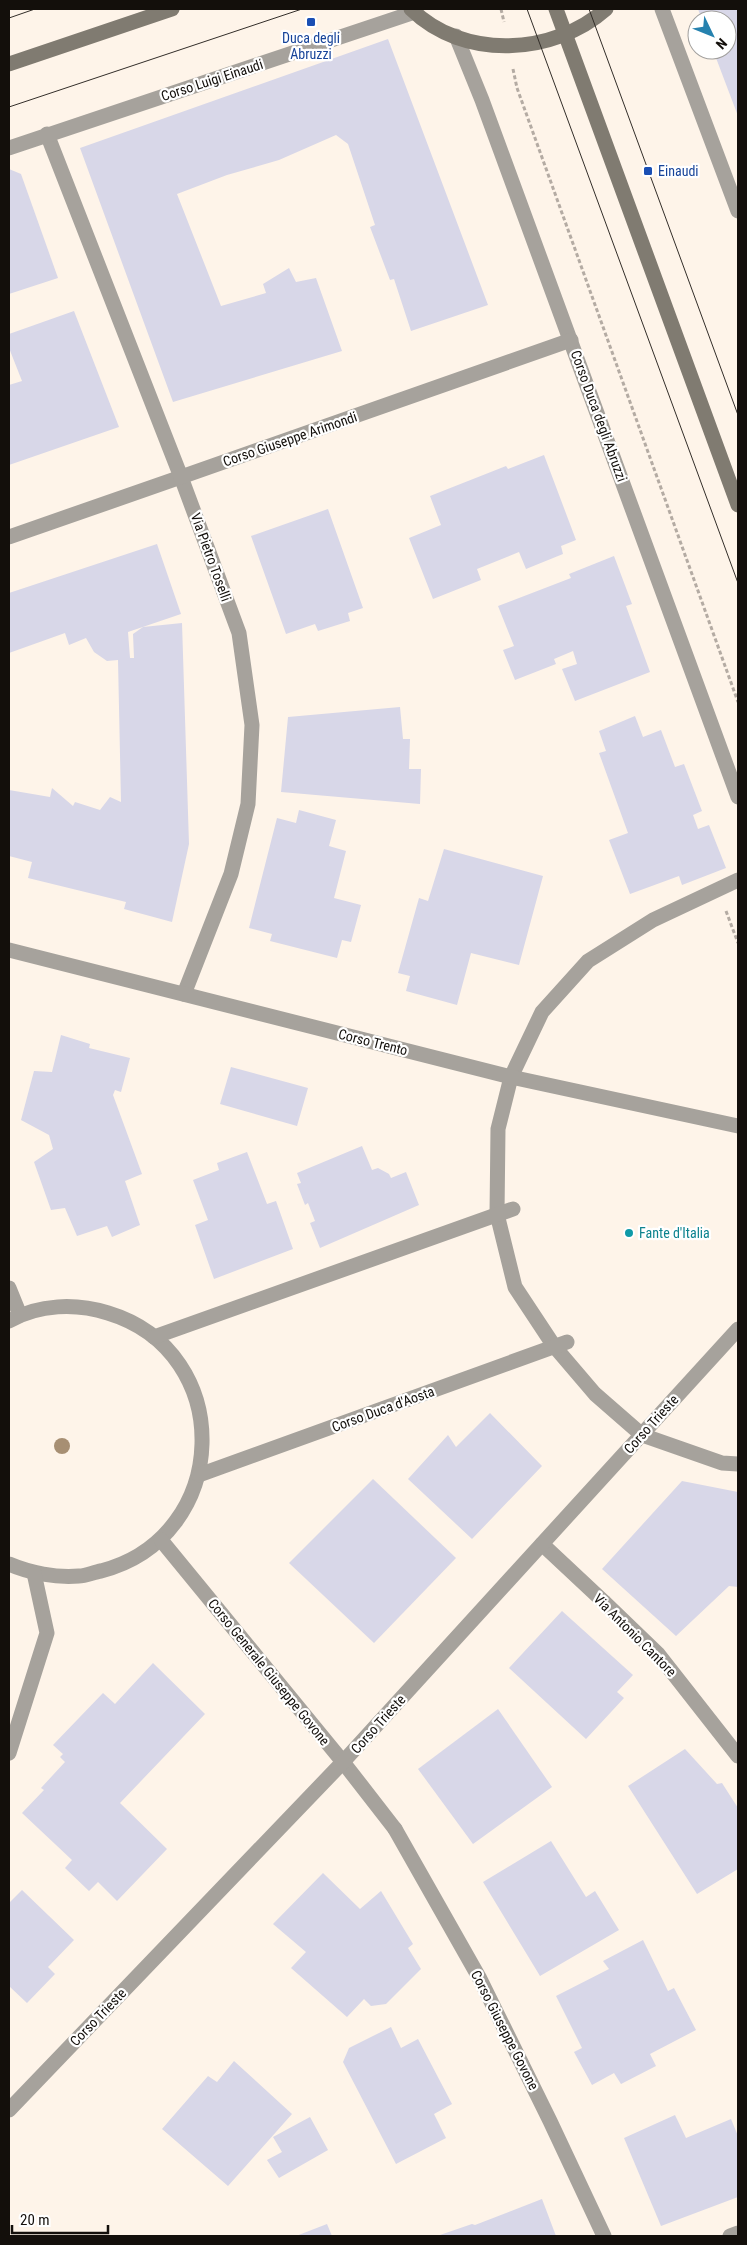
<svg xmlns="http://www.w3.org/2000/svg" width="747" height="2245" font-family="'Roboto Condensed',sans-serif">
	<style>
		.building { fill: #d8d7e8 }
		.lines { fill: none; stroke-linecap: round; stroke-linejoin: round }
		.path { stroke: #b4aba3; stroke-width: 3; stroke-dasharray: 4 2.5; stroke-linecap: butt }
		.pedestrian { stroke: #a6a29c; stroke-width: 15 }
		.minor { stroke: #a6a29c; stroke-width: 15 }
		.secondary { stroke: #807b71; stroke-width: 15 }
		.tram { stroke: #332e29; stroke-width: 1 }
		.tree { fill: #a78f73 }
		.transit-dot { fill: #1a4fb4; stroke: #fff; stroke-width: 2 }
		.culture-dot { fill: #0f9aa8; stroke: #fff; stroke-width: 2 }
		.labels { text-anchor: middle; stroke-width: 4.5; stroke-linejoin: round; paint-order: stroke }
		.transit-label { font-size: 14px; fill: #164399; stroke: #fff }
		.street-label { font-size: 14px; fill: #130f0b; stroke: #fff }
		.culture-label { font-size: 14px; fill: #0d838f; stroke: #fff; text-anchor: start }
	</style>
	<rect width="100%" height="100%" fill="#fef4e9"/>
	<g class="building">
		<path d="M698 9H738V116L713 50H727V20H702Z"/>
		<path d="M388 39 488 305 411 331 394 279 390 280 370 227 375 225 348 144 336 135 279 160 227 175 177 194 221 306 266 293 263 284 289 268 296 282 316 278 342 351 173 402 80 148Z"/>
		<path d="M9 169 21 174 58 278 9 294Z"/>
		<path d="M74 311 119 427 9 465V385L22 381 9 348V334Z"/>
		<path d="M544 455 576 540 561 546 563 554 526 569 519 552 477 569 481 580 433 599 409 538 441 525 430 496 506 466 508 469Z"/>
		<path d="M328 509 363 608 348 613 350 621 318 631 315 624 286 634 251 536Z"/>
		<path d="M157 544 181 614 128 632 130 658H134L133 634 143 627 182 623 189 844 172 922 124 909 126 902 28 878 32 862 9 856V790L50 797 52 788 73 806 75 802 100 810 110 797 121 802 118 660 107 661 94 652 86 638 69 645 65 633 9 653V593Z"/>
		<path d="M614 556 632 604 626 606 650 672 575 701 562 669 577 664 573 651 554 659 556 664 515 680 503 650 514 646 498 606 571 578 569 574Z"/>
		<path d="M400 707 403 739H410L409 769H421L420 804 281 792 288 717Z"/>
		<path d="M635 716 643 737 661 730 675 767 684 764 702 811 693 815 698 829 709 825 726 868 682 885 679 876 630 894 609 840 628 833 599 753 606 751 599 731Z"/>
		<path d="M299 810 336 820 329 846 346 851 334 898 361 905 351 942 342 940 337 958 270 941 272 934 249 928 277 818 296 823Z"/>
		<path d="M444 849 543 876 519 965 471 953 457 1005 406 991 410 976 398 973 419 898 428 901Z"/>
		<path d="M61 1035 90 1044 89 1048 130 1058 121 1092 115 1090 113 1095 142 1174 125 1181 140 1225 112 1237 107 1226 77 1236 65 1208 51 1210 34 1162 53 1149 49 1135 21 1120 34 1071 52 1072Z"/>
		<path d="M231 1067 308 1088 297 1126 220 1104Z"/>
		<path d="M362 1146 372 1170 378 1168 389 1174 391 1178 406 1172 419 1205 320 1248 310 1223 315 1221 308 1203 305 1205 297 1184 301 1183 297 1173Z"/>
		<path d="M247 1152 267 1204 276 1201 293 1249 214 1279 195 1225 208 1220 193 1180 219 1170 217 1163Z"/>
		<path d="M490 1413 542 1466 472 1539 408 1479 448 1435 456 1447Z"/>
		<path d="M373 1479 456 1558 374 1643 289 1563Z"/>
		<path d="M682 1481 738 1492V1587L729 1586 676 1636 602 1569Z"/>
		<path d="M562 1611 633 1675 617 1692 624 1698 586 1739 509 1668Z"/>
		<path d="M153 1663 205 1714 120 1803 167 1849 117 1901 98 1882 89 1891 65 1868 72 1860 22 1813 44 1790 41 1788 65 1762 60 1757 63 1754 53 1745 103 1693 115 1704Z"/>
		<path d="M498 1709 552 1787 473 1844 418 1769Z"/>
		<path d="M685 1749 717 1784 722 1783 738 1808V1869L697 1894 628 1786Z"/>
		<path d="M551 1841 586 1897 595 1891 619 1930 540 1976 483 1882Z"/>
		<path d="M323 1873 360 1909 381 1891 413 1944 408 1948 421 1969 386 2004 371 2006 364 1999 347 2017 291 1968 306 1952 273 1924Z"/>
		<path d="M22 1890 74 1940 48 1967 55 1974 27 2003 9 1986V1903Z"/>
		<path d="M643 1940 668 1991 674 1988 696 2030 650 2054 656 2066 621 2084 614 2073 592 2085 574 2052 582 2048 556 1996 609 1969 603 1961Z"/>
		<path d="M391 2027 401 2048 418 2039 452 2104 434 2114 446 2138 396 2164 343 2062 349 2048Z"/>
		<path d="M234 2061 292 2114 228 2186 162 2129 208 2076 217 2082Z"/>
		<path d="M675 2115 686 2138 731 2119 738 2136V2197L661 2226 624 2138Z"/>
		<path d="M310 2117 328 2150 279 2178 267 2160 282 2152 273 2137Z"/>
		<path d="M542 2199 556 2236H437L472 2224 475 2225Z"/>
		<path d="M327 2224 332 2236H296Z"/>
	</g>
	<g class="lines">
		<g class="path">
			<path d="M501 9 504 22"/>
			<path d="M513 69 517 88 738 702"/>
			<path d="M726 911 738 943"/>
		</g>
		<g class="pedestrian">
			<path d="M9 537 181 477 239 633 252 725 248 804 231 874 184 994"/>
			<path d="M738 880 653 920 588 961 542 1012 511 1077 498 1129 497 1214 515 1287 554 1346 595 1394 642 1435 722 1463 738 1464"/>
			<path d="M9 950 511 1077 738 1126"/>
			<path d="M9 1288 20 1315"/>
			<path d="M9 1321C39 1304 76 1303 108 1313 237 1352 232 1537 101 1571 94 1572 86 1576 79 1576 56 1578 30 1573 9 1564"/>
			<path d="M154 1337 513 1209"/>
			<path d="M199 1475 567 1342"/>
			<path d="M161 1540 343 1762 395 1829"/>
			<path d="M542 1544 604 1602"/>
			<path d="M9 1753 47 1633 34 1573"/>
			<path d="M9 2110 343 1762 738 1329"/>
		</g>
		<g class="minor">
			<path d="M662 9 738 211"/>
			<path d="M456 36 482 100 738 797"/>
			<path d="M47 134 181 477 571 340"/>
			<path d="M9 148 415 12"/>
			<path d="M604 1602 658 1654 738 1756"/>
			<path d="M395 1829 480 1979 550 2121 604 2236"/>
			<path d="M730 2236 738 2233"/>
		</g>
		<g class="secondary">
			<path d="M411 9C464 61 554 55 606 9"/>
			<path d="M556 9 738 505"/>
			<path d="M9 64 172 9"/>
		</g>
		<g class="tram">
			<path d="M527 9 738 583"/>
			<path d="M589 9 738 415"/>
			<path d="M9 18 35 9"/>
			<path d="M9 107 302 9"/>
		</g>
	</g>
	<circle class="tree" cx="62" cy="1446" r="8"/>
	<g class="transit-dot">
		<rect x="306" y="17" width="10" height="10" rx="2.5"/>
		<rect x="643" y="166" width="10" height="10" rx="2.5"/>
	</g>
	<circle class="culture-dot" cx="629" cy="1233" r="5"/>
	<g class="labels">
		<g class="transit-label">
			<text x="311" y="43">Duca degli<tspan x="311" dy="16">Abruzzi</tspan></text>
			<text x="658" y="176" text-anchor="start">Einaudi</text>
		</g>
		<g class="street-label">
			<text transform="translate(212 80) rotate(-18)" y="5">Corso Luigi Einaudi</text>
			<text transform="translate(599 416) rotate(70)" y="5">Corso Duca degli Abruzzi</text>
			<text transform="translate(290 439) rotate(-19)" y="5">Corso Giuseppe Arimondi</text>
			<text transform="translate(211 557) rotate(70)" y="5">Via Pietro Toselli</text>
			<text transform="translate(373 1042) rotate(14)" y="5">Corso Trento</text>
			<text transform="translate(383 1409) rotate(-20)" y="5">Corso Duca d'Aosta</text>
			<text transform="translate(651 1424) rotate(-48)" y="5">Corso Trieste</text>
			<text transform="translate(635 1635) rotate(45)" y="5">Via Antonio Cantore</text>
			<text transform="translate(269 1672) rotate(51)" y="5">Corso Generale Giuseppe Govone</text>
			<text transform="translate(378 1724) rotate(-48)" y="5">Corso Trieste</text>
			<text transform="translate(98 2017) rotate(-46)" y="5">Corso Trieste</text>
			<text transform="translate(505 2030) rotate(63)" y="5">Corso Giuseppe Govone</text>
		</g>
		<g class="culture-label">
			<text x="639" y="1238">Fante d'Italia</text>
		</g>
	</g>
	<rect width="747" height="2245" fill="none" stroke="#130f0b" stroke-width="20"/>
	<g transform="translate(712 35) rotate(133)"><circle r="24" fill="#ffffff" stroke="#a19f9d"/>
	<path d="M0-4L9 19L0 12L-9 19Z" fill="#2682af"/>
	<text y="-8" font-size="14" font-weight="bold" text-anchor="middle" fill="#130f0b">N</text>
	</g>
	<path d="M12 2225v8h96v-8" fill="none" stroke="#130f0b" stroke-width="2.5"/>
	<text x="20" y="2225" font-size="15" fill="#130f0b" stroke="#ffffff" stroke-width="4" paint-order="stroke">20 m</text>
</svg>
